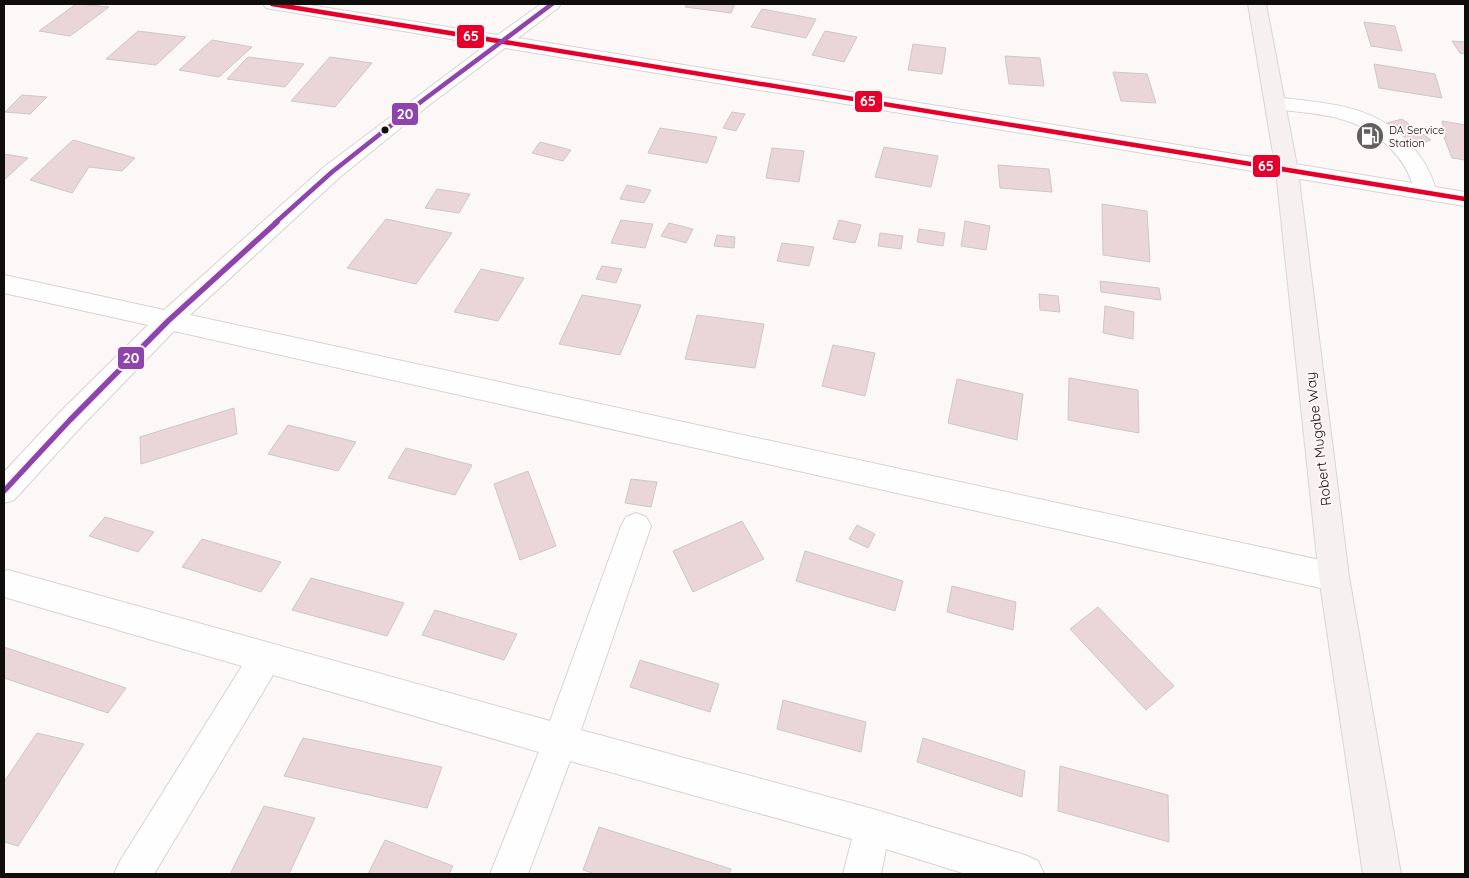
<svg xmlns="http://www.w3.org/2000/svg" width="1469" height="878" font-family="Quicksand,sans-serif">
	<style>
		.building { fill: #ead5d9; stroke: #cbc8c8 }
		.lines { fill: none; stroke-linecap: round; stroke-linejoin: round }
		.minor-casing { stroke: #d7d3d4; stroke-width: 2 }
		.major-casing { stroke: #d8d6d6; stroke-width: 2 }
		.minor { fill: #fffefe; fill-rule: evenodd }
		.major { fill: #f6f0f1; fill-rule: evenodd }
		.bus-1-casing { stroke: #fef6f7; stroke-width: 7 }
		.bus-2-far1-casing { stroke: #fef6f7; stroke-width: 7 }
		.bus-2-casing { stroke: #fef6f7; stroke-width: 9 }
		.bus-1 { stroke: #e4002b; stroke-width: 4.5 }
		.bus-2-far1 { stroke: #8e44ad; stroke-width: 4.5 }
		.bus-2 { stroke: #8e44ad; stroke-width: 5.5 }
		.bus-dot { fill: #100d0d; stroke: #fef6f7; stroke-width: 2 }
		.labels { text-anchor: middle; stroke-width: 4; stroke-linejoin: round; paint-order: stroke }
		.far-poi-label { font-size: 11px; fill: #100d0d; stroke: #fef6f7; text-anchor: start }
		.street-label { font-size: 14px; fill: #100d0d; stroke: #fef6f7 }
		.line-badge { stroke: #fef6f7; stroke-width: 2 }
		.badge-label { font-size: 14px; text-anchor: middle; font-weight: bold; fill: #fff }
	</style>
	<rect width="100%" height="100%" fill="#fcf8f8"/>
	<g class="building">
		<path d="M76 4 109 7 70 36 39 31Z"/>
		<path d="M687 4H735L731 13 685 7Z"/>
		<path d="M762 9 816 19 806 38 751 27Z"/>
		<path d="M1364 22 1395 26 1402 51 1371 46Z"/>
		<path d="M138 31 186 37 156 65 106 59Z"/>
		<path d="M825 31 857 37 844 62 812 55Z"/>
		<path d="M212 40 252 47 219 77 179 70Z"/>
		<path d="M1452 41 1465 42V54L1460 53Z"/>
		<path d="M913 44 946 48 942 74 908 70Z"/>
		<path d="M1005 56 1040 58 1044 86 1009 84Z"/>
		<path d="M248 57 304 64 285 87 227 79Z"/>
		<path d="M330 57 372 63 335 107 291 101Z"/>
		<path d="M1374 64 1435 74 1442 98 1379 88Z"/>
		<path d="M1113 72 1147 74 1156 103 1121 101Z"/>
		<path d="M22 95 47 97 30 114 5 112Z"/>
		<path d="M732 112 745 114 736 131 723 128Z"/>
		<path d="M1402 119 1431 140 1409 147 1380 125Z"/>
		<path d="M1442 121 1465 125V160L1452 158 1444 137 1446 138Z"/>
		<path d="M660 128 717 137 707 163 648 153Z"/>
		<path d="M73 140 135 158 122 171 89 167 72 193 30 180Z"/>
		<path d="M540 142 571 150 563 161 532 153Z"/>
		<path d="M884 147 938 156 931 187 875 177Z"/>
		<path d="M772 148 804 151 799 182 766 178Z"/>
		<path d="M4 154 28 158 4 180Z"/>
		<path d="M998 165 1049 169 1052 192 1000 188Z"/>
		<path d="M627 185 651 190 644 203 620 199Z"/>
		<path d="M437 189 470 194 459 213 425 208Z"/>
		<path d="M1102 204 1147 211 1150 262 1103 255Z"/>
		<path d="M386 219 452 233 416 284 347 268Z"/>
		<path d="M621 220 653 224 645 248 611 243Z"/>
		<path d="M839 220 861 225 855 243 833 239Z"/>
		<path d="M965 221 990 226 986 250 961 246Z"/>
		<path d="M669 223 693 229 686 243 661 236Z"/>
		<path d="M919 229 945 233 943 246 917 242Z"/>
		<path d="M880 233 903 236 901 249 878 246Z"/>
		<path d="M717 235 735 237 734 248 714 246Z"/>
		<path d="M782 243 814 247 809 266 777 261Z"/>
		<path d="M602 266 622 269 616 283 596 279Z"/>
		<path d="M481 269 524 278 498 321 454 312Z"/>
		<path d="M1100 281 1159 288 1161 300 1101 292Z"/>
		<path d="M1039 294 1058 296 1060 312 1040 310Z"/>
		<path d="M582 295 641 305 620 355 559 344Z"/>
		<path d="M1105 306 1134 312 1133 339 1103 333Z"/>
		<path d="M697 315 764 324 755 368 685 359Z"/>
		<path d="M833 345 875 353 865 396 822 386Z"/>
		<path d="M1069 378 1138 390 1139 433 1068 420Z"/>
		<path d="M957 379 1023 394 1017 440 948 423Z"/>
		<path d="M234 408 237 434 141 464 140 437Z"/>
		<path d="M288 425 356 442 338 471 268 454Z"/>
		<path d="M406 448 472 465 455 495 388 478Z"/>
		<path d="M528 471 556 546 520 560 494 484Z"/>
		<path d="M631 479 657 482 651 507 625 503Z"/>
		<path d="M105 517 154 532 138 552 89 536Z"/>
		<path d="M742 521 764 559 693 592 673 551Z"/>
		<path d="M857 525 875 534 868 548 849 539Z"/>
		<path d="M202 539 281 562 261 592 182 567Z"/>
		<path d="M805 551 903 581 895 611 796 581Z"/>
		<path d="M311 578 404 603 387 636 292 610Z"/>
		<path d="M952 586 1016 602 1013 630 947 612Z"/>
		<path d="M1098 607 1174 686 1146 710 1070 629Z"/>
		<path d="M435 610 517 634 504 660 422 635Z"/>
		<path d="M4 647 126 688 108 713 4 678Z"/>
		<path d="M640 660 719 684 710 712 630 687Z"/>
		<path d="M783 700 866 722 861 752 777 729Z"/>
		<path d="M37 733 84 744 18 846 4 842V782Z"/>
		<path d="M303 738 442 767 427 808 284 776Z"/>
		<path d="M923 738 1025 771 1022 797 917 762Z"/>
		<path d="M1060 766 1168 795 1169 842 1058 811Z"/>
		<path d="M264 806 315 818 289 874H230Z"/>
		<path d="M599 827 731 869 729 874H595L583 870Z"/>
		<path d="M385 840 453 866 449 874H368Z"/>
	</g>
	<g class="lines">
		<defs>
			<g id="minor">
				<path d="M263 4H303L498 35 541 4H561L558 8 518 38 1412 183C1408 169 1400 158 1390 148 1357 114 1320 115 1276 109L1269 107 1266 103 1269 99 1276 97C1327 104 1373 103 1410 144 1422 157 1430 170 1435 187L1465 192V206L505 48 429 105 340 177 190 315 1334 563 1345 567 1349 577 1345 587 1334 591 174 331 80 428 14 500 4 503V472L60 412 148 325 4 293V275L164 310 324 167 486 45 272 9 266 8Z"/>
				<path d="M636 513 646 517 651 526 581 730 873 809 1025 855 1038 861 1044 874H966L886 849 881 874H843L852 839 570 761 528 874H490L539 752 273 675 154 874H114L120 861 242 666 4 597V571L8 570 550 721 621 526 626 517Z"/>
			</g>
			<path id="major" d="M1248 4H1266L1298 171 1349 577 1401 874H1363L1319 577 1276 171Z"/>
		</defs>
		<use href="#minor" class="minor-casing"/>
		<use href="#major" class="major-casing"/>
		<use href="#minor" class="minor"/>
		<use href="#major" class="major"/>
		<defs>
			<path id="bus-1" d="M272 4 1465 199"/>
			<path id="bus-2-far1" d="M275 223 332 172 422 101 552 4"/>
			<path id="bus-2" d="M4 491 70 420 168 321 277 222"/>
		</defs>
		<use href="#bus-1" class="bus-1-casing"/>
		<use href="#bus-2-far1" class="bus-2-far1-casing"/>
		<use href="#bus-2" class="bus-2-casing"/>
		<use href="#bus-1" class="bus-1"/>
		<use href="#bus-2-far1" class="bus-2-far1"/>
		<use href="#bus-2" class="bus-2"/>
	</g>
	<defs>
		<symbol id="fuel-disc" viewBox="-11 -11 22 22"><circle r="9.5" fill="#635f5f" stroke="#fef6f7"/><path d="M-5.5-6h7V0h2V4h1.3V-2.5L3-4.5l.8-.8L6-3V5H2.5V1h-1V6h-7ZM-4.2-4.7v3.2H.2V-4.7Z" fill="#fff"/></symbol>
	</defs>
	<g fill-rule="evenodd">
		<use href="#fuel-disc" x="1354" y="120" width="32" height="32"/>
	</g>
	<circle class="bus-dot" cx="385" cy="130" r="4.5"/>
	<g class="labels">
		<g class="far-poi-label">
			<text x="1389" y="134">DA Service<tspan x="1389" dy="13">Station</tspan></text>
		</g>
		<g class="street-label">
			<text transform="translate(1318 439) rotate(-97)" y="5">Robert Mugabe Way</text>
		</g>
	</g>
	<g class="line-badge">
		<rect x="456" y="24" width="29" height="25" rx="5" fill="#e4002b"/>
		<rect x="854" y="90" width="29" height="23" rx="5" fill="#e4002b"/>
		<rect x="391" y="102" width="28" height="24" rx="5" fill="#8e44ad"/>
		<rect x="1252" y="154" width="29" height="24" rx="5" fill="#e4002b"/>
		<rect x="117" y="346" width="28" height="24" rx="5" fill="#8e44ad"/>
	</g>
	<g class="badge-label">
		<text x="471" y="41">65</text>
		<text x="868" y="106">65</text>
		<text x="405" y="119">20</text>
		<text x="1266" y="171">65</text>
		<text x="131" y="363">20</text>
	</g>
	<rect width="1469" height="878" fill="none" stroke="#100d0d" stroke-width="10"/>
</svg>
